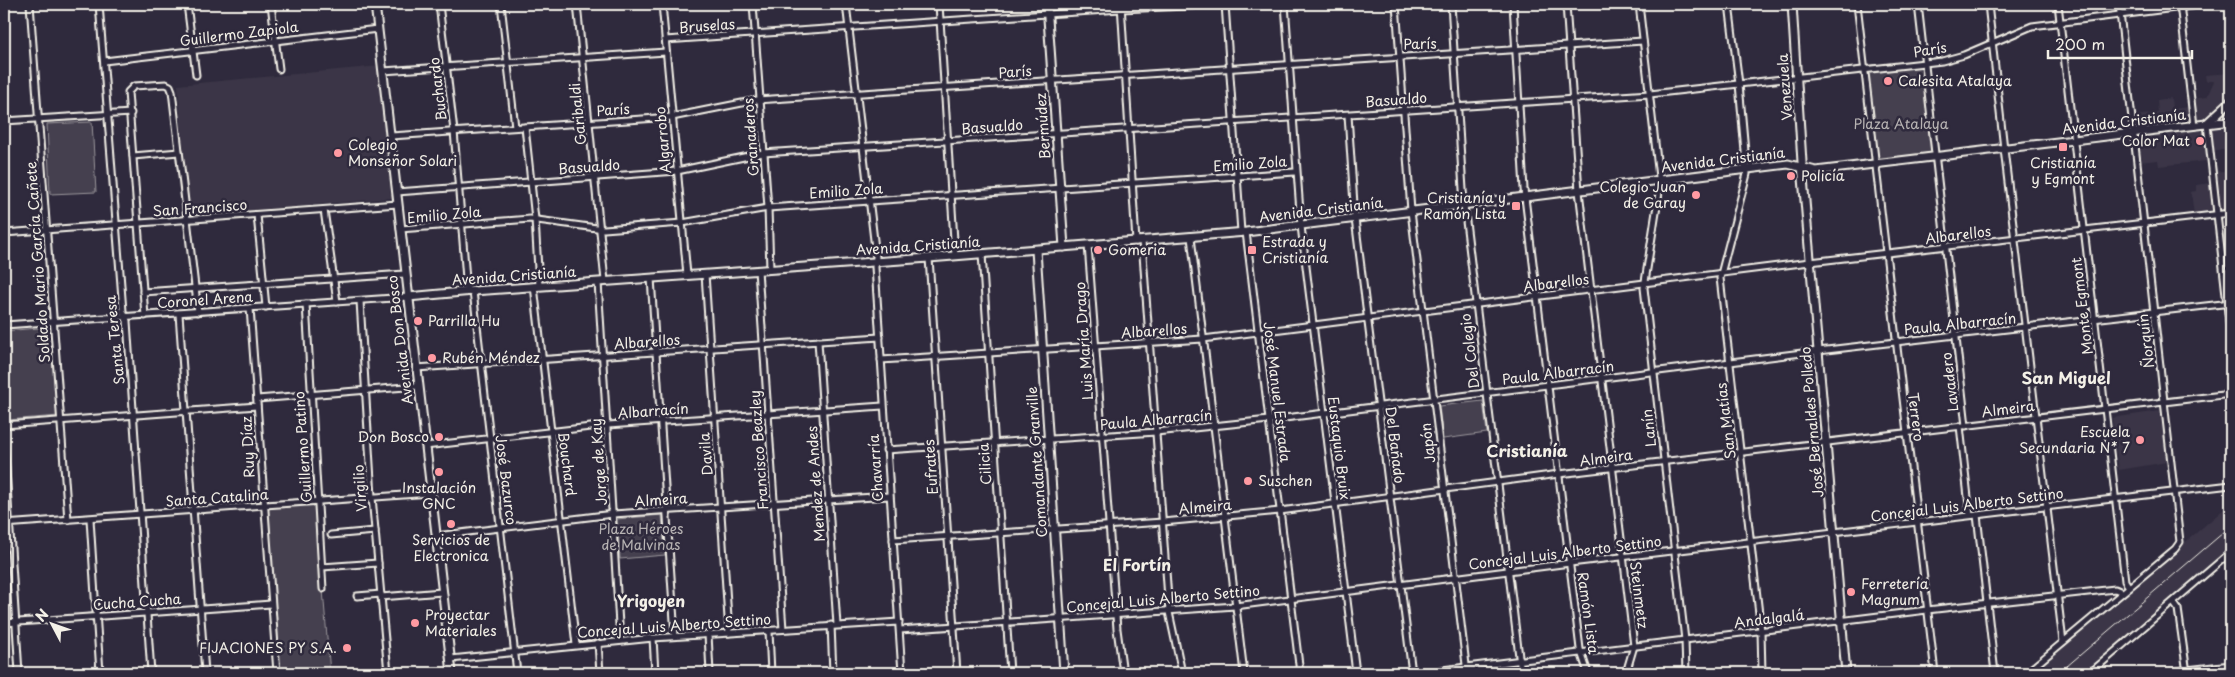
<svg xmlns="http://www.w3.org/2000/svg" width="2235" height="677" font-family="'Playpen Sans',sans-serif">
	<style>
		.built { fill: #3b3647 }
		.green { fill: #454050; stroke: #9c989c }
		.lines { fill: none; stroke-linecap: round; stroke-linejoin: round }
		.street-casing { stroke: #f4f1e8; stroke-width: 9 }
		.secondary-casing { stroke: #f4f1e8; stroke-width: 11 }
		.street { stroke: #2f2a3d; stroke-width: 5 }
		.secondary { stroke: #2f2a3d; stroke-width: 7 }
		.rail { stroke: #f4f1e8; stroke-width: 1 }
		.poi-dot { fill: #ff9aa2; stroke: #2f2a3d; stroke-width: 2 }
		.labels { text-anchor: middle; stroke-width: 5; stroke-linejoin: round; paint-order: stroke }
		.street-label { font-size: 14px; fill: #f4f1e8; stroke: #2f2a3d }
		.poi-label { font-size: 14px; fill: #f4f1e8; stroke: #2f2a3d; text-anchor: start }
		.park-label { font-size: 14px; fill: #b7b3b3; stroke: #2f2a3d }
		.quarter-label { font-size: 16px; font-weight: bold; fill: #f4f1e8; stroke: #2f2a3d }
	</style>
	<rect width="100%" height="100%" fill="#2f2a3d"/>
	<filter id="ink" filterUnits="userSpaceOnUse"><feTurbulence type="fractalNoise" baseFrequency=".02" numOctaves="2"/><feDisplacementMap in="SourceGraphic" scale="10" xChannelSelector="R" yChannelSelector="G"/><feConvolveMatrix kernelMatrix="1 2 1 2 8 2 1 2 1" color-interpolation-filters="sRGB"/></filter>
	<g filter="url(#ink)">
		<g class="built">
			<path d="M380 66 391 198 189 216 178 85Z"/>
			<path d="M2231 73V95L2201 121 2197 120 2192 99 2207 97 2214 81H2206L2205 75Z"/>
			<path d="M2171 98 2172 109 2189 107 2190 119 2188 122 2137 128 2134 116 2158 113 2157 100Z"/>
			<path d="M2231 125V148L2211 151 2210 129Z"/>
			<path d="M2200 129 2204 132 2207 161 2159 166 2158 160 2139 162 2136 141 2140 136Z"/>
			<path d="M2231 170V196L2227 197 2228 210 2221 212 2218 209 2214 172Z"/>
			<path d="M2210 183 2212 211 2194 215 2191 192 2196 191V185Z"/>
			<path d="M2160 411 2167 462 2119 470 2112 418Z"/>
			<path d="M2231 503V548L2085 673H2033Z"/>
		</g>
		<g class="green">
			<path d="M1922 65 1933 155 1875 162 1865 73Z"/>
			<path d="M92 122 96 192 50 194 47 124Z"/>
			<path d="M51 327 59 416 7 420 4 377V331Z"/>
			<path d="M1483 401 1487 433 1443 439 1439 406Z"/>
			<path d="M312 504 316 507 330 673H279L267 508Z"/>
			<path d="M662 515 665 555 620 559 617 519Z"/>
		</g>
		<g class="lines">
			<defs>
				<g id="street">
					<path d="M30 4 68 520"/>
					<path d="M99 4 123 311 127 321 151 673"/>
					<path d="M187 4 196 75"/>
					<path d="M271 4 279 69"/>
					<path d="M439 4 454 131 467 291"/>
					<path d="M501 4 515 127"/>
					<path d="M577 4 605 281"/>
					<path d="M662 4 687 275"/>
					<path d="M753 4 768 208 770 269"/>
					<path d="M846 4 876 257 875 267 902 673"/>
					<path d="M939 4 955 256"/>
					<path d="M1121 4 1136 242"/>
					<path d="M1225 4 1241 232"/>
					<path d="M1285 4 1301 226 1356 673"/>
					<path d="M1396 4 1411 211 1467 673"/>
					<path d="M1451 4 1464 205 1521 673"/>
					<path d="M1513 4 1524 189 1580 649 1588 673"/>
					<path d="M1566 4 1579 191 1634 646 1626 673"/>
					<path d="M1639 4 1660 186 1644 288 1685 640 1686 673"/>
					<path d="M1729 4 1739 84 1747 174 1720 278 1761 631 1762 673"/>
					<path d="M1857 4 1935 673"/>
					<path d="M1918 4 1966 426"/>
					<path d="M1988 4 2004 149 2063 642"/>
					<path d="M2058 4 2125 581 2129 587"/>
					<path d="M2180 4 2194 126"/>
					<path d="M665 40 1121 9 1229 4"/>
					<path d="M104 61 378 29"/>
					<path d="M383 71 666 52"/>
					<path d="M1348 115 1355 219 1412 673"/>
					<path d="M4 121 131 113"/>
					<path d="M2207 124 2231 340"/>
					<path d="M525 127 535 219 539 286"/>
					<path d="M391 136 672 117 757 100 1643 41"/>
					<path d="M133 156 179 152"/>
					<path d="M397 192 677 171 763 153 1650 94 1942 61 1964 55 2032 26 2207 4"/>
					<path d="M324 210 337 302"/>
					<path d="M257 215 266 307"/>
					<path d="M400 229 530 219 604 229 682 223 768 208 1295 172"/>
					<path d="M1246 232 1300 673"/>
					<path d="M4 233 398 204"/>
					<path d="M1191 237 1244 673"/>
					<path d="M1142 241 1169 612 1182 673"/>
					<path d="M1088 245 1117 629 1123 673"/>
					<path d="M982 254 1010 673"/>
					<path d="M929 258 957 673"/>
					<path d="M758 270 783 629"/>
					<path d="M705 274 729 633"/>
					<path d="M651 278 675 636"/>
					<path d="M598 282 620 641"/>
					<path d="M534 286 576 645"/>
					<path d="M473 291 517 673"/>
					<path d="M143 292 405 274"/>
					<path d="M360 301 372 497 388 673"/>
					<path d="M306 304 323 589"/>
					<path d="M250 308 277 673"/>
					<path d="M179 314 205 673"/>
					<path d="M145 316 128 92 134 86 166 84 170 86 172 91 198 312"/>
					<path d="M4 325 408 297"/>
					<path d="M818 341 837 625"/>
					<path d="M881 360 1203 339 1810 262 2231 213"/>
					<path d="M416 368 880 337"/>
					<path d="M257 399 418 386"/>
					<path d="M4 425 257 406"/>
					<path d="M1960 426 1970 515"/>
					<path d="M4 438 19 673"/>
					<path d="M425 446 608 425 883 406"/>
					<path d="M886 450 1156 432 1269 420 1818 351 2231 303"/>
					<path d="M1977 515 1995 673"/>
					<path d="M90 519 100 673"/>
					<path d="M4 524 431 493"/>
					<path d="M331 535 375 531"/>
					<path d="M436 536 613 514 889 496"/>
					<path d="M893 540 1163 522 1280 511 1559 474 2231 394"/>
					<path d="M322 567 378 563"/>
					<path d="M357 596 381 594"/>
					<path d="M381 597 442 592"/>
					<path d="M2173 602 2178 609 2187 673"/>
					<path d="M4 623 271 604"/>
					<path d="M831 625 833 673"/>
					<path d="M900 630 1235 606 1570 563 2231 485"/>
					<path d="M769 631 771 673"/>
					<path d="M708 634 710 673"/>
					<path d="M653 638 655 673"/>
					<path d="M598 643 600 673"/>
					<path d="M451 659 653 638 899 622"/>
					<path d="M1418 673 1927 610 2115 589 2122 592"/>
					<path d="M2026 673 2175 549 2180 542 2119 4"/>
					<path d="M2090 673 2231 552"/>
				</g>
				<g id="secondary">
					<path d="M375 4 452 673"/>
					<path d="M1047 4 1064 247"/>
					<path d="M1792 4 1803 178 1846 673"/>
					<path d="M2207 123 2231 101"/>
					<path d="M1036 250 1064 673"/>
					<path d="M408 297 473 291 929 258 1246 232 1788 164 1816 171 2231 121"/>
					<path d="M2169 673 2231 666"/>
				</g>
			</defs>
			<use href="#street" class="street-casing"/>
			<use href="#secondary" class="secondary-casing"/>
			<use href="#street" class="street"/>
			<use href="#secondary" class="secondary"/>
			<path class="rail" d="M2059 673 2231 526"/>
		</g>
	</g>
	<g class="poi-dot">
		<circle cx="1888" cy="81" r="5"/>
		<circle cx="2200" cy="141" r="5"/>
		<rect x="2058" y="142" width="10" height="10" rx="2.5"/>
		<circle cx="338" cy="153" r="5"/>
		<circle cx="1791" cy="176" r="5"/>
		<circle cx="1696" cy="195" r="5"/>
		<rect x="1511" y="201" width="10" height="10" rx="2.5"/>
		<circle cx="1098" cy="250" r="5"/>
		<rect x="1247" y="245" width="10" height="10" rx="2.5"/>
		<circle cx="418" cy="321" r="5"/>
		<circle cx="432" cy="358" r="5"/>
		<circle cx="439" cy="437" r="5"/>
		<circle cx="2140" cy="440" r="5"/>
		<circle cx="439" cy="472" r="5"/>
		<circle cx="1248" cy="481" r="5"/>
		<circle cx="451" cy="524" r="5"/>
		<circle cx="1851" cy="592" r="5"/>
		<circle cx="415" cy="623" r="5"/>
		<circle cx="347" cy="648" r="5"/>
	</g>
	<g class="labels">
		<g class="street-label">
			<text transform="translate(707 26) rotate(-4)" y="5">Bruselas</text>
			<text transform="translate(239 34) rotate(-7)" y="5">Guillermo Zapiola</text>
			<text transform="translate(1420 44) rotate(-2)" y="5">París</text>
			<text transform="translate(1930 50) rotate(-9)" y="5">París</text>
			<text transform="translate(1015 72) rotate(-4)" y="5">París</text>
			<text transform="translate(1785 87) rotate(-94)" y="5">Venezuela</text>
			<text transform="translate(438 89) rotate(-97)" y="5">Buchardo</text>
			<text transform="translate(1396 100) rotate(-4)" y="5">Basualdo</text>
			<text transform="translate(613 110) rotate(-4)" y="5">París</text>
			<text transform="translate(578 114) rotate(-96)" y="5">Garibaldi</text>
			<text transform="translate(2124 122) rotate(-7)" y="5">Avenida Cristianía</text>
			<text transform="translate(1043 126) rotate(-94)" y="5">Bermúdez</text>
			<text transform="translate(992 127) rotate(-4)" y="5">Basualdo</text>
			<text transform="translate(751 137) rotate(-94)" y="5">Granaderos</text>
			<text transform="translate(663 140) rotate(-95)" y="5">Algarrobo</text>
			<text transform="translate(1723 160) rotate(-7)" y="5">Avenida Cristianía</text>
			<text transform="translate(1250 164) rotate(-4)" y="5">Emilio Zola</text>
			<text transform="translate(589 167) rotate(-4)" y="5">Basualdo</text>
			<text transform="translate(846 191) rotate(-4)" y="5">Emilio Zola</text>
			<text transform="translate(200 208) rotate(-4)" y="5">San Francisco</text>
			<text transform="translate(1321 210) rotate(-7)" y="5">Avenida Cristianía</text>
			<text transform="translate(444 215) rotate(-5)" y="5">Emilio Zola</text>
			<text transform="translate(1958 235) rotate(-7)" y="5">Albarellos</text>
			<text transform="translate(918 246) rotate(-4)" y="5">Avenida Cristianía</text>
			<text transform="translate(38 262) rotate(-94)" y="5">Soldado Mario García Cañete</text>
			<text transform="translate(514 276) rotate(-4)" y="5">Avenida Cristianía</text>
			<text transform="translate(1556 283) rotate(-7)" y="5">Albarellos</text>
			<text transform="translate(205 300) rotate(-4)" y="5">Coronel Arena</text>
			<text transform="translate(2082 306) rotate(-97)" y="5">Monte Egmont</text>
			<text transform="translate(1960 324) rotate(-6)" y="5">Paula Albarracín</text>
			<text transform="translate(1154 331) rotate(-4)" y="5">Albarellos</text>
			<text transform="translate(115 340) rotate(-96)" y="5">Santa Teresa</text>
			<text transform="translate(400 340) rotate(-97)" y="5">Avenida Don Bosco</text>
			<text transform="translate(1084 341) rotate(-94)" y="5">Luis María Drago</text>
			<text transform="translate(2146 341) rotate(-97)" y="5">Ñorquín</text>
			<text transform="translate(647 342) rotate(-4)" y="5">Albarellos</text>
			<text transform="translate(1470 351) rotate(-97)" y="5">Del Colegio</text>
			<text transform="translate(1558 373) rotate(-7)" y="5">Paula Albarracín</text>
			<text transform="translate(1950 382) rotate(-97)" y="5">Lavadero</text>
			<text transform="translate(1277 392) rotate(83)" y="5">José Manuel Estrada</text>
			<text transform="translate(2008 409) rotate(-7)" y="5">Almeira</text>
			<text transform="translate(653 411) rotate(-4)" y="5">Albarracín</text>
			<text transform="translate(1916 417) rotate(83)" y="5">Terrero</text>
			<text transform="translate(1156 420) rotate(-5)" y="5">Paula Albarracín</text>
			<text transform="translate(1726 421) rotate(-97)" y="5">San Matías</text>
			<text transform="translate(1812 422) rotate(-95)" y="5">José Bernaldes Polledo</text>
			<text transform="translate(1649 428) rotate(-97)" y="5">Lanín</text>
			<text transform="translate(1428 443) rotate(-97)" y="5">Japón</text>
			<text transform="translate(1395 445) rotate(83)" y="5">Del Bañado</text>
			<text transform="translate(248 447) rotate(-93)" y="5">Ruy Díaz</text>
			<text transform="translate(303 447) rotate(-94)" y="5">Guillermo Patino</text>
			<text transform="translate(1339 448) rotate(83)" y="5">Eustaquio Bruix</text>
			<text transform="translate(759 450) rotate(-94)" y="5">Francisco Beazley</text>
			<text transform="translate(706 454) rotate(-95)" y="5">Davila</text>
			<text transform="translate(1606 458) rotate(-7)" y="5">Almeira</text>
			<text transform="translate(599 462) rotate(-94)" y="5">Jorge de Kay</text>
			<text transform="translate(1037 462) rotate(-94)" y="5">Comandante Granville</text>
			<text transform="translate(567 464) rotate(83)" y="5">Bouchard</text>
			<text transform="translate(985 464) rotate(-94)" y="5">Cilicia</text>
			<text transform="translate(931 467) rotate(-94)" y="5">Eufrates</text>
			<text transform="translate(876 468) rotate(-94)" y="5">Chavarría</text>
			<text transform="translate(506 480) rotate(83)" y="5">José Bazurco</text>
			<text transform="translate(816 484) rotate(-94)" y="5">Mendez de Andes</text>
			<text transform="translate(360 488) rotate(-94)" y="5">Virgilio</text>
			<text transform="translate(217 498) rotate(-4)" y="5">Santa Catalina</text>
			<text transform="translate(661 500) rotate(-4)" y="5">Almeira</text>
			<text transform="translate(1967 505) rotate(-7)" y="5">Concejal Luis Alberto Settino</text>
			<text transform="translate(1205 507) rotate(-5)" y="5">Almeira</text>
			<text transform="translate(1565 553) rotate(-7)" y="5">Concejal Luis Alberto Settino</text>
			<text transform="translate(1639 595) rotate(83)" y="5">Steinmetz</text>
			<text transform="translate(1163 599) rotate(-5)" y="5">Concejal Luis Alberto Settino</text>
			<text transform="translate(137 602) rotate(-4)" y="5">Cucha Cucha</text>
			<text transform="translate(1588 613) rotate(82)" y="5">Ramón Lista</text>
			<text transform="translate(1769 619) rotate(-7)" y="5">Andalgalá</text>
			<text transform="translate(674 626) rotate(-4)" y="5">Concejal Luis Alberto Settino</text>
		</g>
		<g class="poi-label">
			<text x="1898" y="86">Calesita Atalaya</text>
			<text x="2190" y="146" text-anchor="end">Color Mat</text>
			<text x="348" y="150">Colegio<tspan x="348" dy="16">Monseñor Solari</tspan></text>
			<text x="2063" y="168" text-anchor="middle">Cristianía<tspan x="2063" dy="16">y Egmont</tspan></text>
			<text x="1801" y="181">Policía</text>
			<text x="1686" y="192" text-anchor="end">Colegio Juan<tspan x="1686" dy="16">de Garay</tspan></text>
			<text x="1506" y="203" text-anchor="end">Cristianía y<tspan x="1506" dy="16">Ramón Lista</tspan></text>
			<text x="1262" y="247">Estrada y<tspan x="1262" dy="16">Cristianía</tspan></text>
			<text x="1108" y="255">Gomeria</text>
			<text x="428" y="326">Parrilla Hu</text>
			<text x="442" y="363">Rubén Méndez</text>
			<text x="2130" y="437" text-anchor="end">Escuela<tspan x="2130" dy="16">Secundaria N* 7</tspan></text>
			<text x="429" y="442" text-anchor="end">Don Bosco</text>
			<text x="1258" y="486">Suschen</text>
			<text x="439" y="493" text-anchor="middle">Instalación<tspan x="439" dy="16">GNC</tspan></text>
			<text x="451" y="545" text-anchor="middle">Servicios de<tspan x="451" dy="16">Electronica</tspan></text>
			<text x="1861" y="589">Ferretería<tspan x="1861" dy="16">Magnum</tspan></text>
			<text x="425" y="620">Proyectar<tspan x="425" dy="16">Materiales</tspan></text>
			<text x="337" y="653" text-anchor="end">FIJACIONES PY S.A.</text>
		</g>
		<g class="park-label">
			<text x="1901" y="129">Plaza Atalaya</text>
			<text x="641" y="534">Plaza Héroes<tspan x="641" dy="16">de Malvinas</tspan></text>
		</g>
		<g class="quarter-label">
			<text x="2066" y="384">San Miguel</text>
			<text x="1527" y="457">Cristianía</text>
			<text x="1137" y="571">El Fortín</text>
			<text x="651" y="607">Yrigoyen</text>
		</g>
	</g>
	<rect width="2235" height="677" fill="none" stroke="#2f2a3d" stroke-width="20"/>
	<rect x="10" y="10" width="2215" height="657" fill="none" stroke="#f4f1e8" stroke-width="2" filter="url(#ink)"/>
	<g transform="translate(52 624) rotate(311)" stroke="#2f2a3d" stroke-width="4" paint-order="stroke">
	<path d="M0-4L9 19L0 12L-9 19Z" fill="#f4f1e8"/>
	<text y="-8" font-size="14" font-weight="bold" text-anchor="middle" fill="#f4f1e8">N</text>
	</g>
	<path d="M2048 50v8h144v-8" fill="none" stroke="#f4f1e8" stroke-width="2.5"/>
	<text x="2055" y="50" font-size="15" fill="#f4f1e8" stroke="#2f2a3d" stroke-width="4" paint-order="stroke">200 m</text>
</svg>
